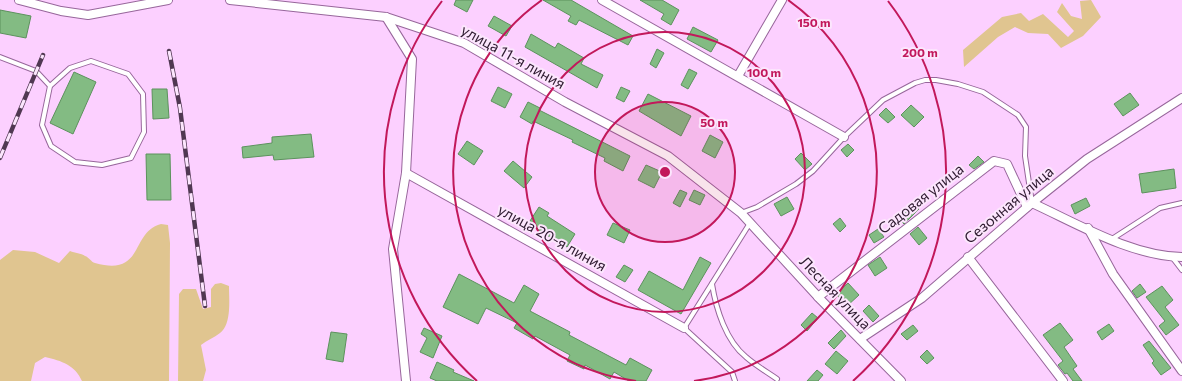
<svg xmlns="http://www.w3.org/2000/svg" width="1182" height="381" font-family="Commissioner,sans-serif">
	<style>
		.green { fill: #e0c590 }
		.building { fill: #83bb83; stroke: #5c925d }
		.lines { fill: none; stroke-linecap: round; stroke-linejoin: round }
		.service-casing { stroke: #97669b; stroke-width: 6 }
		.minor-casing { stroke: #97669b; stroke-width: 10 }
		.service { stroke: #fff; stroke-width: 4 }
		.minor { stroke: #fff; stroke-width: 8 }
		.rail-casing { stroke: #503852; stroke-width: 4.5 }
		.rail { stroke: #fce6fd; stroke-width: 3; stroke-dasharray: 9; stroke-linecap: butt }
		.ring { fill: none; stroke: #c2185b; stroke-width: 2 }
		.labels { text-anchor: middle; stroke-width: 4; stroke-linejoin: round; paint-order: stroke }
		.street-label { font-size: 15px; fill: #2e1a30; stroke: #fce6fd }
		.centre { fill: #c2185b; stroke: #fce6fd; stroke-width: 2 }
		.ring-label { font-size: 12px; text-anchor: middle; font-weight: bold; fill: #c2185b; stroke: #fce6fd; stroke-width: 4; stroke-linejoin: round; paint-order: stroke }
	</style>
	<rect width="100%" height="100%" fill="#fcd0ff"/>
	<g class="green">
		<path d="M1091 0 1101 17 1083 36 1061 48 1048 34 1028 33 1015 27 998 37 964 67 963 50 1002 17 1021 13 1029 21 1043 14 1068 37 1074 31 1057 12 1062 3 1071 16 1082 19 1080 1Z"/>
		<path d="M161 224 168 225 170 243 169 381H82C75 365 62 361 45 357L35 363 31 381H0V260L13 250 35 252 59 263 70 251C75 253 81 253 85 256 89 257 91 262 95 263 145 277 130 232 161 224Z"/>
		<path d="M221 283 229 286C229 299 232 324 220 333 214 338 207 340 201 345L206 370 203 381H178L179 294 183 289H196L203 309 211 307V289L215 284Z"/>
	</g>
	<g class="building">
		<path d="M456 0H473L467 12 454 5Z"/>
		<path d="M543 0H571L633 36 628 45 579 20 576 25 568 21 571 16Z"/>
		<path d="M640 0H662L679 10 671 25 661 19 664 14Z"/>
		<path d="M0 10 31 16 26 38 0 33Z"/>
		<path d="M494 16 512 26 506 36 488 26Z"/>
		<path d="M693 27 718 40 711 52 687 39Z"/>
		<path d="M531 34 555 48 558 43 584 58 581 64 603 75 597 88 525 47Z"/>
		<path d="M657 49 664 53 656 68 650 64Z"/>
		<path d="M689 69 697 73 688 89 681 85Z"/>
		<path d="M74 72 96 82 73 134 50 123Z"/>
		<path d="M498 87 512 94 505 108 491 101Z"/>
		<path d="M621 87 630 91 624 102 616 98Z"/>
		<path d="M152 89H167L169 118 153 119Z"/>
		<path d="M1130 93 1139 105 1123 116 1114 104Z"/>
		<path d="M648 94 691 116 681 136 639 111Z"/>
		<path d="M528 102 540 108 539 110 630 156 623 171 604 161 605 158 572 142 573 140 533 121 532 124 520 117Z"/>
		<path d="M911 105 924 117 914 127 901 115Z"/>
		<path d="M886 108 895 117 888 123 879 115Z"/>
		<path d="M311 134 314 157 274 160 273 155 243 158 242 147 272 143V137Z"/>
		<path d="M710 135 723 142 715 158 702 151Z"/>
		<path d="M467 141 483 151 474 165 458 154Z"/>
		<path d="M848 144 854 150 847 157 841 150Z"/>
		<path d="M801 153 812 164 805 170 795 159Z"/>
		<path d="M146 154H170L171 200H147Z"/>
		<path d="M978 156 984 162 974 169 969 165Z"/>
		<path d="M513 161 532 177 524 188 504 171Z"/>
		<path d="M646 165 662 172 654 188 638 180Z"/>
		<path d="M1174 169 1176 188 1142 193 1139 174Z"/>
		<path d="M680 190 687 193 680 207 673 203Z"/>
		<path d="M694 190 705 195 700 205 689 200Z"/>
		<path d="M787 197 794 209 781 216 774 204Z"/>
		<path d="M1086 198 1090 206 1075 214 1071 205Z"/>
		<path d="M913 202 919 209 904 224 897 217Z"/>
		<path d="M539 207 549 213 547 216 575 234 567 247 528 224Z"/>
		<path d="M840 218 846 226 840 232 833 224Z"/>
		<path d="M613 223 630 230 624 243 607 235Z"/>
		<path d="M918 227 927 238 919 245 910 234Z"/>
		<path d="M878 229 884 237 874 243 869 235Z"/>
		<path d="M700 257 711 263 681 314 638 290 649 271 683 290Z"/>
		<path d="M880 257 887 268 875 276 868 265Z"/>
		<path d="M624 265 633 270 625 282 616 277Z"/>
		<path d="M459 274 514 303 524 285 539 294 530 311 570 332 569 335 626 365 630 358 652 370 646 381H629L614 372 610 379 585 365 584 369 567 361 570 355 535 336 533 339 514 328 517 323 486 308 478 324 443 307Z"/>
		<path d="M848 283 859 295 847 306 836 294Z"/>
		<path d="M1140 284 1146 292 1137 298 1132 291Z"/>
		<path d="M1162 286 1173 300 1165 307 1179 325 1166 335 1159 326 1165 321 1146 297Z"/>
		<path d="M869 305 879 316 873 322 863 311Z"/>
		<path d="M812 313 818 318 807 331 801 325Z"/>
		<path d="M1060 323 1073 340 1064 347 1077 366 1073 369 1082 381H1073L1067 373 1065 374 1058 365 1063 361 1043 335Z"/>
		<path d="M1109 324 1114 331 1102 340 1097 332Z"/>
		<path d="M913 325 918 331 907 340 901 334Z"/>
		<path d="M424 328 442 336 433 358 420 352 427 338 421 334Z"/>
		<path d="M841 330 846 336 834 349 828 343Z"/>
		<path d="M331 332 347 334 343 362 326 359Z"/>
		<path d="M1149 341 1171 368 1161 375 1152 363 1154 361 1143 345Z"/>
		<path d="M927 350 934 358 927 364 920 357Z"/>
		<path d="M836 351 848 361 837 374 825 364Z"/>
		<path d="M437 362 454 370 453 372 474 381H437L430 378Z"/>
		<path d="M817 370 823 375 818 381H807Z"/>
	</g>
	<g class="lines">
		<defs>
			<g id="service">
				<path d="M0 57 36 71 50 86"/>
				<path d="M91 61 128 74 143 94 144 132 131 158 102 165 75 162 51 146 42 125 50 86 70 68Z"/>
				<path d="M741 213 757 207 796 184 813 171 844 137 883 100 915 83 925 80H936L958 84 983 92 1018 115 1026 127 1025 156 1032 203"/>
				<path d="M1112 239 1160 208 1182 203"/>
				<path d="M1172 257 1182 270"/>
				<path d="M712 284C716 309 726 341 746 357 755 365 767 372 777 379"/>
				<path d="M735 381 732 372 684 328 750 223"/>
			</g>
			<g id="minor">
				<path d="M19 0 61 11 88 15 168 0"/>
				<path d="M230 0 386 17 464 43 565 102 668 156 741 213 821 300 901 381"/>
				<path d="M602 0 844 137"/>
				<path d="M386 17 412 59 406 173 393 249 406 381"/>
				<path d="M738 76 782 0"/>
				<path d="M406 173 684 328"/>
				<path d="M1032 203C1078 224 1131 256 1182 257"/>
				<path d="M1088 228 1113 274 1182 371"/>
				<path d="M968 257 1063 381"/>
				<path d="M818 297 994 161 1007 164 1027 207"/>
				<path d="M860 339 922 298 1032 203 1087 159 1182 98"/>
			</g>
		</defs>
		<use href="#service" class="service-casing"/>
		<use href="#minor" class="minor-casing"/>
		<use href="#service" class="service"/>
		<use href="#minor" class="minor"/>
		<defs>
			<g id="rail">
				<path d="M169 51 180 108 205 306"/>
				<path d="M0 158 43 55"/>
			</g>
		</defs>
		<use href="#rail" class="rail-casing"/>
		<use href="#rail" class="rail"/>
	</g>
	<circle cx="665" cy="172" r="70" fill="#c2185b" fill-opacity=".12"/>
	<g class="ring">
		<circle cx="665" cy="172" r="70"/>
		<circle cx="665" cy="172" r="140"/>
		<path d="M636 381A211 211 0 0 1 542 0M788 0A211 211 0 0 1 694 381"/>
		<path d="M477 381A281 281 0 0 1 442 1M888 1A281 281 0 0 1 853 381"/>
	</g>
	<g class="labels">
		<g class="street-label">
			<text transform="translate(513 57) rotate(29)" y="5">улица 11-я линия</text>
			<text transform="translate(921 199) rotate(-38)" y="5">Садовая улица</text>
			<text transform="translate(1009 205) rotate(-40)" y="5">Сезонная улица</text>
			<text transform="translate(552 238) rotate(29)" y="5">улица 20-я линия</text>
			<text transform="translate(835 293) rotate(46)" y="5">Лесная улица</text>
		</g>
	</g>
	<circle cx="665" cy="172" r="6" class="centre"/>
	<g class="ring-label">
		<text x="814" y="27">150 m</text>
		<text x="920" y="57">200 m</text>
		<text x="764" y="77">100 m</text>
		<text x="714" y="127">50 m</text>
	</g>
</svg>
